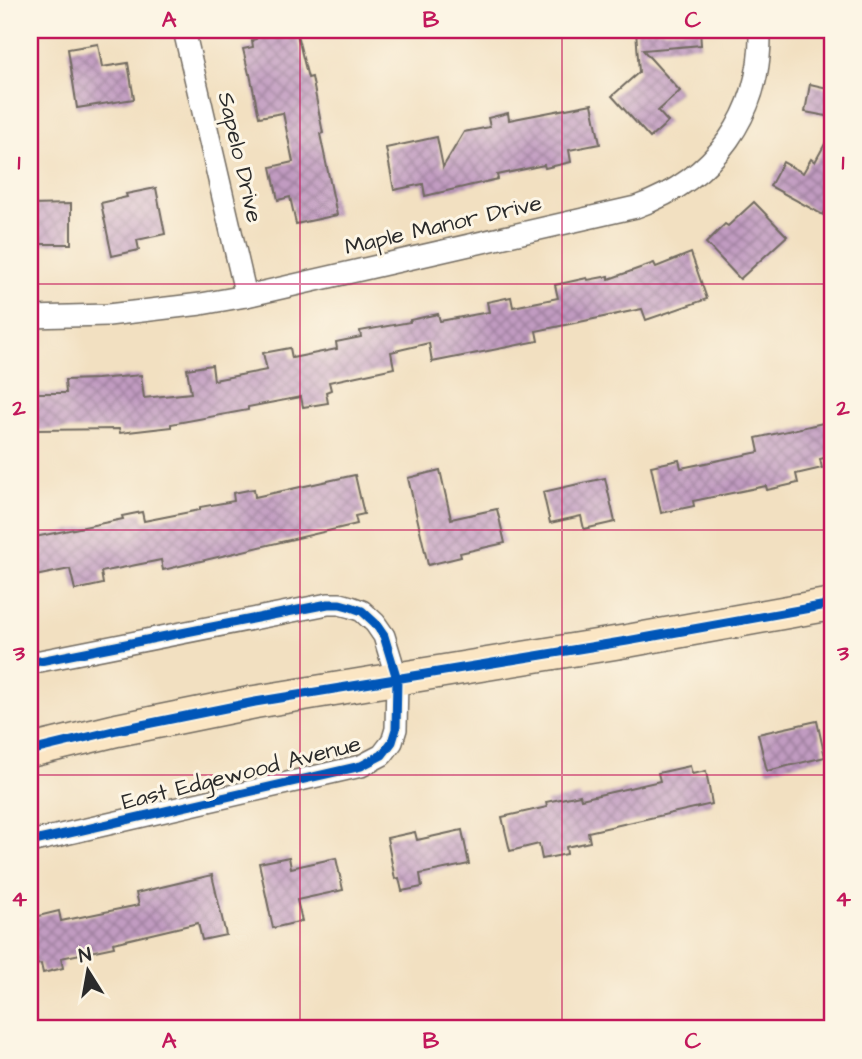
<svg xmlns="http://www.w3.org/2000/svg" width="862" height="1059" font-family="'Architects Daughter',sans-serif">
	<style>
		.building { fill: url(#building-cross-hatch) }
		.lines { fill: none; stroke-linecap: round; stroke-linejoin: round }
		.minor-casing { stroke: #716a60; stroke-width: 24 }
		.secondary-casing { stroke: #716a60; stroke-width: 35 }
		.minor { stroke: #fff; stroke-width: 21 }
		.secondary { stroke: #fbe6c4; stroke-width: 32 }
		.cycleway-casing { stroke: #fcf5e5; stroke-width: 13 }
		.cycleway { stroke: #0057b8; stroke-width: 9 }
		.grid { fill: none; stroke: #c2185b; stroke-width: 2; stroke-opacity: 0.55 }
		.labels { text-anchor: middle; stroke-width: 6; stroke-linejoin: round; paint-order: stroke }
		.street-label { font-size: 23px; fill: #2b2b2b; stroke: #fcf5e5 }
		.neatline { fill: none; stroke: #c2185b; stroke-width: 2.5 }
		.grid-label { font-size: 23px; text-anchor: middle; font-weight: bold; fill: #c2185b }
	</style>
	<defs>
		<pattern id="building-cross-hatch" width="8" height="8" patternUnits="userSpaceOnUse" patternTransform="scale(1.75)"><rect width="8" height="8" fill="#c19bc1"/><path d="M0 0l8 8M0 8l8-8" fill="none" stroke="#9d7f9d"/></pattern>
	</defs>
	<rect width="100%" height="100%" fill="#fcf5e5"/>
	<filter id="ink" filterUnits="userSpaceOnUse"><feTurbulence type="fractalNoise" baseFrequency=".0143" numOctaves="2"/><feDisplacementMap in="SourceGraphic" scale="14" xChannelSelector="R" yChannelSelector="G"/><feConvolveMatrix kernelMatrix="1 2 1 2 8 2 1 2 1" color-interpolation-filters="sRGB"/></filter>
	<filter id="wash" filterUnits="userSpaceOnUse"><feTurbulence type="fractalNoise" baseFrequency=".00686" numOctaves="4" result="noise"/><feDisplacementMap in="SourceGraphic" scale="28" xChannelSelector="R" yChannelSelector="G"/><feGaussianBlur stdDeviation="1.57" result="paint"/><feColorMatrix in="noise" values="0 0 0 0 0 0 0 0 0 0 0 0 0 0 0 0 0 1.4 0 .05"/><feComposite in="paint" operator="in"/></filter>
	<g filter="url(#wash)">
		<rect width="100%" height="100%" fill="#f2e0c1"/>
		<g id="blocks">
			<g class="building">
				<path d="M254 30H296L308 78 312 77 323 133 320 134 337 215 296 224 290 197 278 200 271 167 293 162 283 113 259 117 250 74H249L243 49 253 47 252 40 256 39Z"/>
				<path d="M636 30H700L701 45 643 50 680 91 658 111 668 122 650 138 612 96 639 72Z"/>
				<path d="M98 44 102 67 128 63 134 99 77 108 68 49Z"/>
				<path d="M810 84 832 89V117L805 112Z"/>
				<path d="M592 104 600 144 569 150 571 162 545 168 544 165 497 175 498 179 425 196 423 184 394 190 386 148 437 137 443 167 464 132 490 127 488 118 508 113 509 120Z"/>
				<path d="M832 131V198L823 215 770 186 783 162 803 173 811 159 815 162Z"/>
				<path d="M156 188 165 234 137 240 139 250 112 256 101 203 127 197 126 194Z"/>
				<path d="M754 202 787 236 740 279 706 243 725 224 728 226Z"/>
				<path d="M71 204V244H30V205Z"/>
				<path d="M691 253 707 299 646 320 642 309 536 331 538 341 432 362 429 343 391 352 394 368 329 382 331 390 326 392 328 403 303 407 301 397 248 407V410L171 424V427L120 433 119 429 37 430V393H66L65 380 97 379 141 375 144 398 191 393 187 369 212 365 214 380 267 370 263 353 290 348 292 358 337 349 336 342 361 337 360 331 410 322V320L438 314 440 321 489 312 487 302 511 297 513 307 558 298 555 285 587 278 588 280 609 276V279L654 263 656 267Z"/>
				<path d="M832 421V456L820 459 822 468 796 474 798 483 767 490 766 486 693 501 694 506 661 513 651 466 679 460 681 468 759 452 756 438Z"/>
				<path d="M440 470 451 519 497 509 505 543 460 553 461 557 428 565 408 478Z"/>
				<path d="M355 475 364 514 355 516 357 524 163 570 161 560 101 572 103 584 75 590 70 569 30 577V538L123 519 122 516 142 512 144 521 200 510V507L234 501 233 493 254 489 255 497Z"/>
				<path d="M605 478 615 522 584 529 581 516 550 523 543 492Z"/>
				<path d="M817 721 825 757 767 771 758 734Z"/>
				<path d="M690 766 692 774 706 771 712 804 588 832 590 842 566 847 567 854 542 859 539 844 510 851 502 817 547 807 546 802 580 795 581 799 660 781 658 773Z"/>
				<path d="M462 830 469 864 420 874 422 887 402 891 399 878 395 879 387 838 415 832 417 840Z"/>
				<path d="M289 857 291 868 336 858 343 890 297 900 302 921 273 928 259 863Z"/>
				<path d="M212 875 226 935 202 940 198 923 113 943 114 947 61 958 63 968 43 973 41 964 33 965 30 948V918L59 911 61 921 139 905 136 893Z"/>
			</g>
		</g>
	</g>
	<g filter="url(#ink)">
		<use href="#blocks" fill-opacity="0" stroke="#716a60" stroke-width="2"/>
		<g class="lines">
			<defs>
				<g id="minor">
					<path d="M184 30 246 296"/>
					<path d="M30 317 108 315 201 304 246 296 636 207C715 179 762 114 760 30"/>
					<path d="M30 663 328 604H340L351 607 362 611 375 623 384 636 397 679 396 729 392 742 382 755 361 766 30 842"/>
				</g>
				<path id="secondary" d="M30 751 117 730 255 702 627 641 832 604"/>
			</defs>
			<use href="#minor" class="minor-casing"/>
			<use href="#secondary" class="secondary-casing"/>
			<use href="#minor" class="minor"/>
			<use href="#secondary" class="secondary"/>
			<defs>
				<g id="cycleway">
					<path d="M30 663 328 604H340L351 607 362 611 375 623 384 636 397 679 396 729 392 742 382 755 361 766 30 842"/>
					<path d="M30 751 117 730 255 702 627 641 832 604"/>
				</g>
			</defs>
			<use href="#cycleway" class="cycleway-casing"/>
			<use href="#cycleway" class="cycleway"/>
		</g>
	</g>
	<path class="grid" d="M300 30V1029M562 30V1029M30 284H832M30 530H832M30 775H832"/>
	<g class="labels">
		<g class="street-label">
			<text transform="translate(241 157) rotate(77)" y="8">Sapelo Drive</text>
			<text transform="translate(443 224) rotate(-13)" y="8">Maple Manor Drive</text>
			<text transform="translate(241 772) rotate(-14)" y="8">East Edgewood Avenue</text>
		</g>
	</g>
	<rect width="862" height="1059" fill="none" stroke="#fcf5e5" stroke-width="77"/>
	<g transform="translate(88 971) rotate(349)" stroke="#fcf5e5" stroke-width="5" paint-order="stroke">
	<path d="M0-5L12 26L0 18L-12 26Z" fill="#2b2b2b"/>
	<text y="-10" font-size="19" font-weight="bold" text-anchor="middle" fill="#2b2b2b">N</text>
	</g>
	<rect x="38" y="38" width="786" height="982" class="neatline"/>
	<g class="grid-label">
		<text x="169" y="27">A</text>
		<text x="431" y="27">B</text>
		<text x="693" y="27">C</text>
		<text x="19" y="169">1</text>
		<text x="843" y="169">1</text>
		<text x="19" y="415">2</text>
		<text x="843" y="415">2</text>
		<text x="19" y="660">3</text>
		<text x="843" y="660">3</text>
		<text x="19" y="906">4</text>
		<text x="843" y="906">4</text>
		<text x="169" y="1048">A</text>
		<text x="431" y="1048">B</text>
		<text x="693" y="1048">C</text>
	</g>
</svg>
